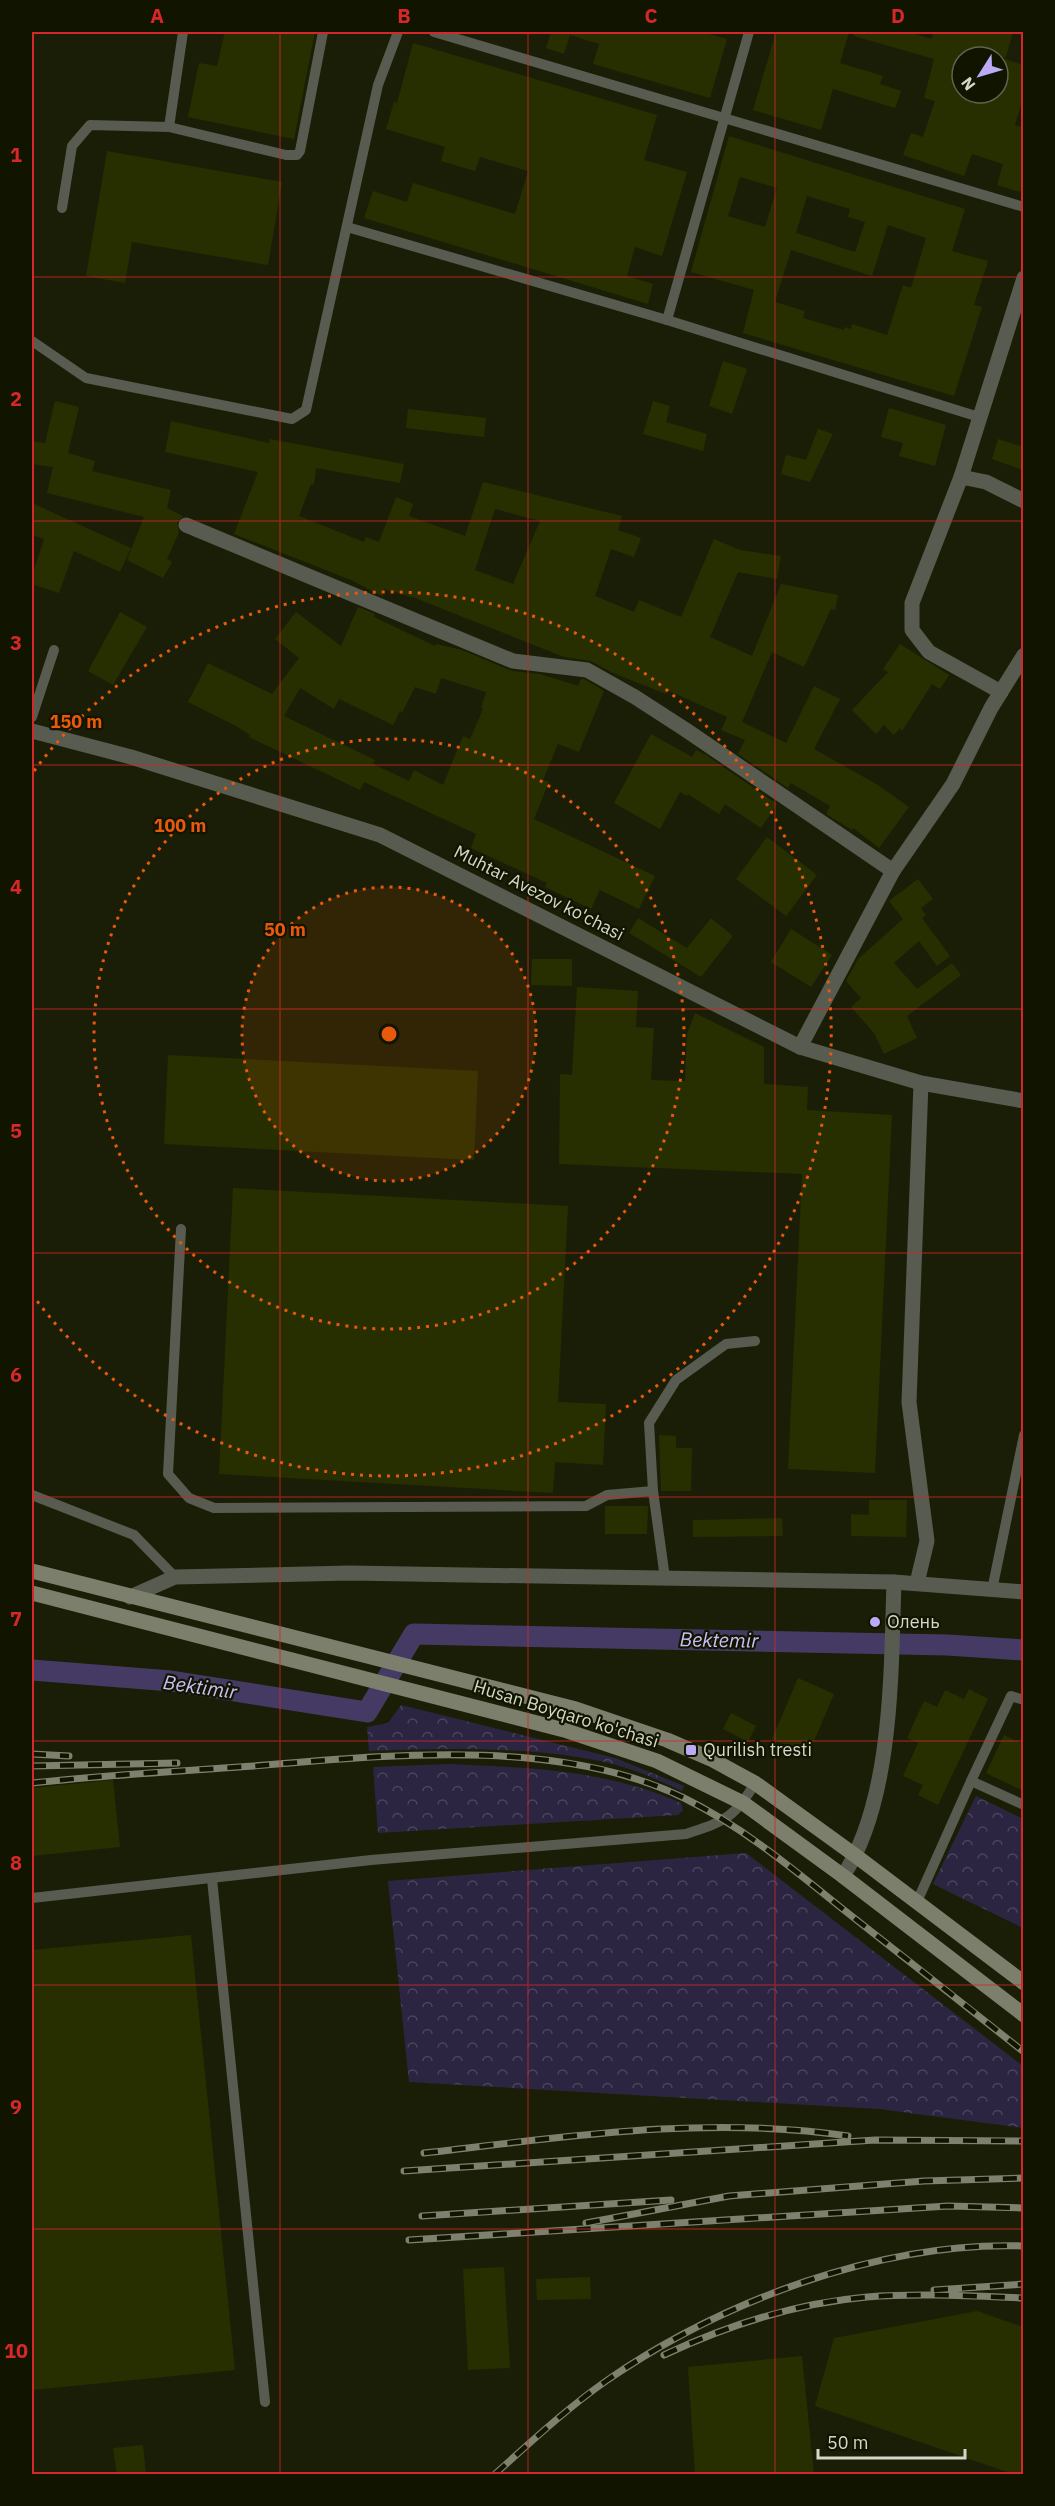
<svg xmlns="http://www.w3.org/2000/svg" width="1055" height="2506" font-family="'IBM Plex Sans',sans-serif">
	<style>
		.forest { fill: url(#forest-crowns) }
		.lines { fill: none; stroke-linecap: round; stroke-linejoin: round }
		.canal { stroke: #453a64; stroke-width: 21 }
		.building { fill: #272f00; fill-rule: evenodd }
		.service { stroke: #585b4f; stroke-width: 10 }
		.minor { stroke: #585b4f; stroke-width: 15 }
		.secondary { stroke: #7b7f6c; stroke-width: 15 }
		.rail-casing { stroke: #7d816e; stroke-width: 7 }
		.rail { stroke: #111500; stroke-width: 4.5; stroke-dasharray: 14; stroke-linecap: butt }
		.grid { fill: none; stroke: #d62828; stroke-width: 1.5; stroke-opacity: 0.55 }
		.ring { fill: none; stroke: #e8590c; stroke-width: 3; stroke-dasharray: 3 6 }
		.poi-dot { fill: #bcaaf6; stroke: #111500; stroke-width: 2 }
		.labels { text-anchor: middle; stroke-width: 4.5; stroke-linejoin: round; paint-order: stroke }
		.street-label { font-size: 18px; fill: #d4d8c9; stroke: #111500 }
		.poi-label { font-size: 18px; fill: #d4d8c9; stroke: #111500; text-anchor: start }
		.water-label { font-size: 20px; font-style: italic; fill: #cbbef7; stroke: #111500 }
		.centre { fill: #e8590c; stroke: #111500; stroke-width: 3 }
		.ring-label { font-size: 18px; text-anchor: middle; font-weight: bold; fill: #e8590c; stroke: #111500; stroke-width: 4.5; stroke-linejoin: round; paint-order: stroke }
		.neatline { fill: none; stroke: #d62828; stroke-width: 2 }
		.grid-label { font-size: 20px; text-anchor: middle; font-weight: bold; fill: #d62828 }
	</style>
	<defs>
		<pattern id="forest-crowns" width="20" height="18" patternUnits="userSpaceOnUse" patternTransform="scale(1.5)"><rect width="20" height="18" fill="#2c2542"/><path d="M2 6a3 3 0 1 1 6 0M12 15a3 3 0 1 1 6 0" fill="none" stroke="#4a445c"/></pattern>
	</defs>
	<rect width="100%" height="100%" fill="#1a1e06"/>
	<g class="forest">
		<path d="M401 1705 615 1758 684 1786 682 1791C660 1781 637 1770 613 1764 541 1746 443 1748 369 1751L367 1727 388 1723Z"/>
		<path d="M449 1764C531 1768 604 1769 681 1803L683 1810 678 1815 378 1833 373 1767Z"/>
		<path d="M976 1796 1023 1819V1928L933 1884Z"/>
		<path d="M746 1853 1023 2066V2128L879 2109 409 2082 388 1881Z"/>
	</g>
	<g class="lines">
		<path class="canal" d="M32 1670 171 1681 367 1712 414 1634 947 1645 1024 1650"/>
	</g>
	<g class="building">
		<path d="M225 32H315L294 139 188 117 199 63 217 66Z"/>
		<path d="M551 32H702L727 39 710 98 593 64 599 44 570 35 564 54 546 48Z"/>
		<path d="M776 32H849L840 63 883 76 880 84 901 91 895 108 833 89 821 130 753 110Z"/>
		<path d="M855 32H908L932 39 933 32H1013L1006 57H999L1023 65V98L1015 125 1023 127V180L1020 192 997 185 1003 164 972 154 964 176 903 155 911 133 923 137 935 101 924 98 934 59 854 36ZM962 57H998V93H962Z"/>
		<path d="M413 43 657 115 644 160 687 172 662 256 635 247 627 276 653 284 648 304 364 218 373 191 407 202 413 183 515 214 528 171 480 157 475 171 441 161 445 147 386 129 394 102 397 103Z"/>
		<path d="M729 136 965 209 952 251 988 261 974 305 982 307 954 396 743 333 754 290 691 272ZM740 177 777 188 765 227 728 216ZM807 196 850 209 848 217 865 222 855 252 796 233ZM888 225 926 238 911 288 903 285 887 335 852 324 851 329 845 327 844 330 803 318 805 311 775 302 791 250 872 276Z"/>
		<path d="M107 151 282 182 268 265 132 242 125 283 86 276Z"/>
		<path d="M723 361 747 369 732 414 709 406Z"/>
		<path d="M55 401 79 407 68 453 95 461 92 471 171 490 167 508 183 516 177 522 179 532 167 559 172 562 163 578 127 560 144 517 47 493 53 467 32 464V441L45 443Z"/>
		<path d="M653 401 670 406 666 422 707 434 703 451 643 434Z"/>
		<path d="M889 408 946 425 935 466 899 456 903 443 881 437Z"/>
		<path d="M408 409 486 418 484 437 406 428Z"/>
		<path d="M171 421 269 443 270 439 404 464 400 483 316 468 314 485 311 484 299 516 364 542 366 537 379 542 396 497 413 504 409 516 465 536 483 482 622 516 618 530 641 538 634 557 611 549 595 596 634 612 639 600 681 617 714 539 740 550 781 556 777 579 738 572 710 637 752 656 781 584 838 595 835 610 831 609 804 667 772 652 742 722 786 743 814 686 840 699 814 749 878 785 909 807 879 848 853 828 852 830 826 814 830 806 791 783 788 788 738 754 745 740 721 730 727 717 667 690 666 694 611 672 591 661 564 657 415 598 384 589 382 596 351 580 234 534 258 472 165 452ZM495 509 540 521 513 584 475 570Z"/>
		<path d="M818 429 833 434 810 482 781 474 786 455 806 460Z"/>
		<path d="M998 439 1023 447V470L992 459Z"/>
		<path d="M32 503 131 548 120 572 74 551 59 593 32 584V576L44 539 32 535Z"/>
		<path d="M358 607 375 614 374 617 435 646 436 644 462 650 512 671 540 674 578 686 581 679H584L604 691 579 752 558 744 543 780 549 782 534 819 655 876 639 909 600 890 591 909 545 887 547 883 471 848 476 834 364 782 360 790 249 737 250 735 236 726 188 702 208 663 272 694 299 658 275 639 296 612 341 646ZM441 678 486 692 481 708 483 709 470 739 463 736 443 785 414 770 409 781 373 764 375 760 284 716 300 688 334 709 339 699 393 725 400 711 402 713 415 687 436 694Z"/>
		<path d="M120 612 147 627 113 685 88 671Z"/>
		<path d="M900 644 949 675 940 689 932 684 902 731 900 728 894 735 884 725 876 734 852 710 888 672 883 669Z"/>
		<path d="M651 734 692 757 696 750 706 755 777 804 761 828 725 804 719 814 688 794 687 796 680 792 660 829 614 803Z"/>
		<path d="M767 837 817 875 786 916 736 879Z"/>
		<path d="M918 879 933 899 921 908 926 915 922 918 950 956 937 966 919 941 894 963 917 989 952 963 961 975 907 1016 917 1038 884 1054 874 1033 851 1007 861 998 846 981 858 959 903 919 889 901Z"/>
		<path d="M638 918 687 948 711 918 733 936 701 977 629 933Z"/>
		<path d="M791 929 832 955 811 987 771 962Z"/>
		<path d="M532 959H572V986L531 985Z"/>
		<path d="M577 987 638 991 636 1027 654 1028 651 1080 685 1081 687 1034 695 1013 764 1047V1084L808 1087 807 1110 892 1115 875 1473 788 1469 802 1174 559 1164 560 1074 572 1075Z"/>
		<path d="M168 1055 478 1071 474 1160 164 1144Z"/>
		<path d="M233 1188 568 1206 558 1402 606 1404 603 1465 555 1462 553 1493 219 1474Z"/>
		<path d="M659 1435 676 1436V1448H692L691 1491H661Z"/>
		<path d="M869 1500H907L906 1537 851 1536V1514L869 1515Z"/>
		<path d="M605 1506H648L647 1534H605Z"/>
		<path d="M782 1518 783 1536 693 1537V1520Z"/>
		<path d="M798 1678 834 1694 808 1755 772 1739Z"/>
		<path d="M969 1689 988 1699 938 1805 918 1795 923 1785 903 1776 918 1743 907 1738 924 1701 937 1707 945 1690 964 1699Z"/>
		<path d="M731 1713 756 1726 748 1742 723 1729Z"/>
		<path d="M1004 1735 1023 1744V1791L986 1773Z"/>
		<path d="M113 1780 120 1847 32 1856V1788Z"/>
		<path d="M191 1935 235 2370 32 2390V1950Z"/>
		<path d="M504 2267 510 2368 468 2370 463 2269Z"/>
		<path d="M590 2277 591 2299 537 2300 536 2279Z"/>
		<path d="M977 2311 1023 2327V2475H1016L815 2406 834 2338Z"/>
		<path d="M802 2356 814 2475 695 2474 688 2367Z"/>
		<path d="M143 2445 146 2475H117L113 2448Z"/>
	</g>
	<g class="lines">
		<g class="service">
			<path d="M434 32 1024 207"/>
			<path d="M169 127 183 32"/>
			<path d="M62 208 72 146 90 125 169 127 286 155H297L300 151 323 32"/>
			<path d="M347 227 667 320 979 417"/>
			<path d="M667 320 749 32"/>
			<path d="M32 341 86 378 292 419 306 410 378 85 398 32"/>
			<path d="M32 717 54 650"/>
			<path d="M181 1229 168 1474 189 1498 214 1508 586 1506 607 1495 653 1491"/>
			<path d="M32 1495 134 1535 175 1577"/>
			<path d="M665 1578 653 1491 649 1423 676 1380 726 1344 755 1341"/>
			<path d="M992 1590 1024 1435"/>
			<path d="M971 1781 1011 1696 1024 1700"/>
			<path d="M212 1879 265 2402"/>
			<path d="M32 1898 371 1860 686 1834C724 1821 734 1819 755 1783"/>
			<path d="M916 1904 971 1781 1024 1805"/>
		</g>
		<g class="minor">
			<path d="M961 477 986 482 1024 501"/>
			<path d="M186 525 513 661 587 670 635 697 686 730 893 871"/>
			<path d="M1001 692 929 652 912 630V603L961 477 1024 278"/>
			<path d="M32 731 131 757 380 835 800 1047 921 1083 1024 1101"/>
			<path d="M800 1047 893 871 953 784 991 708 1024 655"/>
			<path d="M917 1583 927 1541 909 1402 921 1083"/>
			<path d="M130 1597 175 1577 350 1573 894 1582 1024 1592"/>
			<path d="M843 1876C893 1800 891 1671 894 1582"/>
		</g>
		<g class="secondary">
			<path d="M32 1571 576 1709 667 1740 711 1759 755 1783 856 1856 1024 1983"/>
			<path d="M32 1593 564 1730 657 1761 743 1803 843 1876 1024 2015"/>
		</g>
		<defs>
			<g id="rail">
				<path d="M32 1754 69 1756"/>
				<path d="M32 1766 177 1763"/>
				<path d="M32 1783C106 1775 180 1771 254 1766 388 1755 560 1737 684 1798 743 1827 793 1869 844 1910 904 1957 964 2004 1024 2052"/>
				<path d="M424 2153C564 2137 706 2115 848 2136"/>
				<path d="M404 2171 875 2140 1024 2141"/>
				<path d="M422 2216 671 2200"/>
				<path d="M586 2223 729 2196 924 2181 1024 2178"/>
				<path d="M409 2240 948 2206 1024 2208"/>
				<path d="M934 2290 1024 2284"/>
				<path d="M664 2355C728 2325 797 2303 867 2297 918 2293 972 2296 1024 2298"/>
				<path d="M495 2474C531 2442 566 2409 606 2381 722 2301 881 2241 1024 2246"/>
			</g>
		</defs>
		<use href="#rail" class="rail-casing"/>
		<use href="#rail" class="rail"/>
	</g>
	<path class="grid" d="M280 32V2474M528 32V2474M775 32V2474M32 277H1024M32 521H1024M32 765H1024M32 1009H1024M32 1253H1024M32 1497H1024M32 1741H1024M32 1985H1024M32 2229H1024"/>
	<circle cx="389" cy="1034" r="147" fill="#e8590c" fill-opacity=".12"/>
	<g class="ring">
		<circle cx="389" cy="1034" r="147"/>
		<circle cx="389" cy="1034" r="295"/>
		<path d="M34 771A442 442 0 1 1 34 1297"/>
	</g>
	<g class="poi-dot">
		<circle cx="875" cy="1622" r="6"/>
		<rect x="685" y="1744" width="12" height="12" rx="3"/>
	</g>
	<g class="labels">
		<g class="street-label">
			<text transform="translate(539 893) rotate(27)" y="6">Muhtar Avezov ko'chasi</text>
			<text transform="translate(566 1714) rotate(17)" y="6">Husan Boyqaro ko'chasi</text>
		</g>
		<g class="poi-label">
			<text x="887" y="1628">Олень</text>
			<text x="703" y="1756">Qurilish tresti</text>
		</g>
		<g class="water-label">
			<text transform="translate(719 1640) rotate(1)" y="7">Bektemir</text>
			<text transform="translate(200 1687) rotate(8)" y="7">Bektimir</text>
		</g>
	</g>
	<circle cx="389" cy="1034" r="9" class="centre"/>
	<g class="ring-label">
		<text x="76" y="728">150 m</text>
		<text x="180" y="832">100 m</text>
		<text x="285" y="936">50 m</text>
	</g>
	<rect width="1055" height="2506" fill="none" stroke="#111500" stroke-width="66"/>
	<g transform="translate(980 75) rotate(233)"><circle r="28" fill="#111500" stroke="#5f6350" stroke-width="1.5"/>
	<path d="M0-4.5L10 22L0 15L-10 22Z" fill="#bcaaf6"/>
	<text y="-9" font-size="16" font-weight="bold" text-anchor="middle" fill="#d4d8c9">N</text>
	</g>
	<path d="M818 2449v9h147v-9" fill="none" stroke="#d4d8c9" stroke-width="3"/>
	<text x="827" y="2449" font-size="18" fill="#d4d8c9" stroke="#111500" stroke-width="4.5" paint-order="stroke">50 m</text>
	<rect x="33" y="33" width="989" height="2440" class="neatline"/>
	<g class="grid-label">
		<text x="157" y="23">A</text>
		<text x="404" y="23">B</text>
		<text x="651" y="23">C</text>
		<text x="898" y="23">D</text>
		<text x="16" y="162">1</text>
		<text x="16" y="406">2</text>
		<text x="16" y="650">3</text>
		<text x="16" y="894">4</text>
		<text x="16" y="1138">5</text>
		<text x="16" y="1382">6</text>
		<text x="16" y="1626">7</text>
		<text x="16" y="1870">8</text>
		<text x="16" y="2114">9</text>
		<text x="16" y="2358">10</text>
	</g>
</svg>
